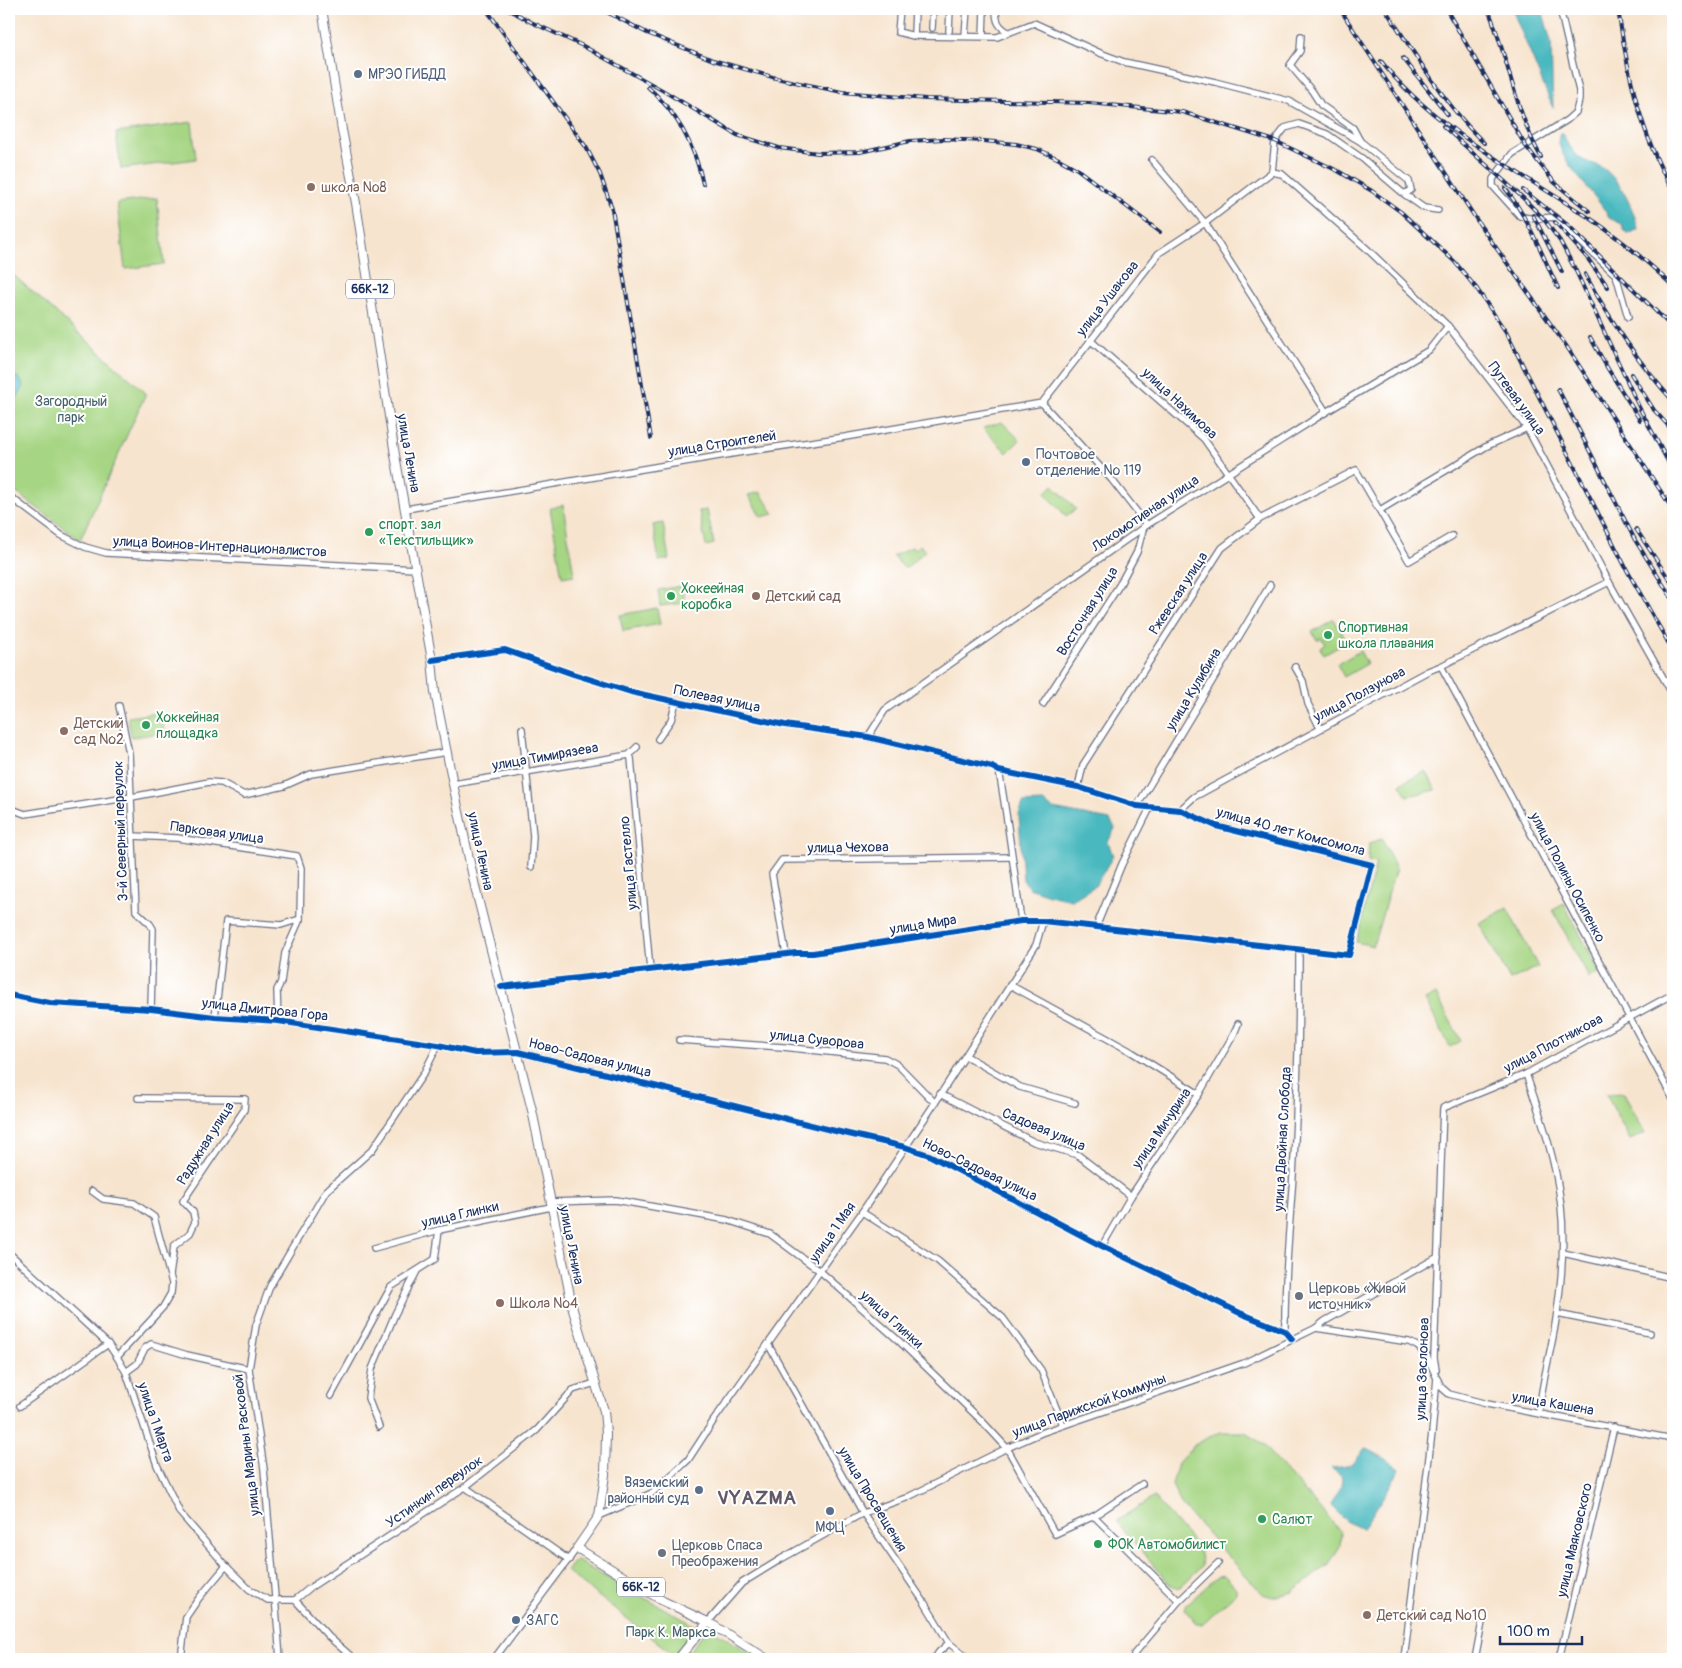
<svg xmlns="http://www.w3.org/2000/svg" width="1682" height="1668" font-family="Pangolin,sans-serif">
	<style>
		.green { fill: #a6d583; stroke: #608270 }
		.water { fill: #4ab9bf; stroke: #32748e }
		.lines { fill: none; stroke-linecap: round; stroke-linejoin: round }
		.minor-casing { stroke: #686e85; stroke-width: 8 }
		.major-casing { stroke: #686e85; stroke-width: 10 }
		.minor { stroke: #fff; stroke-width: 5.5 }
		.major { stroke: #fff; stroke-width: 8 }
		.rail-casing { stroke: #1b2f5e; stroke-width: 4 }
		.rail { stroke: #fff; stroke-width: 2; stroke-dasharray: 5.5; stroke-linecap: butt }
		.cycleway-casing { stroke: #fff; stroke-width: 9 }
		.cycleway { stroke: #0057b8; stroke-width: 6 }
		.service-dot { fill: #5c6f8a; stroke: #fff; stroke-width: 2 }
		.education-dot { fill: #8d6e63; stroke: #fff; stroke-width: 2 }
		.leisure-dot { fill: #2e9e5b; stroke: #fff; stroke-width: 2 }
		.worship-dot { fill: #6b7280; stroke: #fff; stroke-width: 2 }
		.labels { text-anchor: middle; stroke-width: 4; stroke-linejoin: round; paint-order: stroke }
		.shield { fill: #fff; stroke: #5f6d8e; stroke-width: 1 }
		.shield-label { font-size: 12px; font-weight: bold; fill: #1b2f5e }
		.service-label { font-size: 14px; fill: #4e5e75; stroke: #fff; text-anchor: start }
		.education-label { font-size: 14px; fill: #785e54; stroke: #fff; text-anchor: start }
		.street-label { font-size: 14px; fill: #1b2f5e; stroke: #fff }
		.park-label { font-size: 14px; fill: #456169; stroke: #fff }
		.leisure-label { font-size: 14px; fill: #27864d; stroke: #fff; text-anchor: start }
		.worship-label { font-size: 14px; fill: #5b616d; stroke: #fff; text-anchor: start }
		.district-label { font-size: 19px; font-weight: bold; letter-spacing: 1px; fill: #625968; stroke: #fff }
	</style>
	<rect width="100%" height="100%" fill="#fff"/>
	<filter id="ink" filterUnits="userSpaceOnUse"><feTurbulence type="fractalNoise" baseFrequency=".02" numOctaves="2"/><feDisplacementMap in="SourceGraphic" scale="10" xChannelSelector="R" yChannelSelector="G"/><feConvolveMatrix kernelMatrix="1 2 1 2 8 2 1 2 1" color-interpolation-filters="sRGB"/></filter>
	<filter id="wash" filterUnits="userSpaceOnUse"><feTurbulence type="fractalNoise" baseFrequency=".0096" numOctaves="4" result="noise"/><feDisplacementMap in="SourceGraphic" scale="20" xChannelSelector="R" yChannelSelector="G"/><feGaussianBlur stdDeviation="1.12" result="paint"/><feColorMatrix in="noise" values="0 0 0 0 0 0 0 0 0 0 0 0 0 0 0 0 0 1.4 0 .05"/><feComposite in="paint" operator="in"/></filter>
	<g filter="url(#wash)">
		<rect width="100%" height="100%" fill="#f7e4ce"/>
		<g class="green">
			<path d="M192 122 196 159 121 169 116 133Z"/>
			<path d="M157 198 164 264 125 269 117 203Z"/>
			<path d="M9 271 146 393 80 540 9 487Z"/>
			<path d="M1002 422 1020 440 1007 453 983 428Z"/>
			<path d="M1053 485 1076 509 1066 516 1045 493Z"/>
			<path d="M760 492 774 514 761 517 748 495Z"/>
			<path d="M563 505 574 575 562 577 550 508Z"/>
			<path d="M707 510 714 544 706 546 699 511Z"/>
			<path d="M663 523 669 559 659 561 653 525Z"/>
			<path d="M920 545 925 551 906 568 903 567 893 556 912 547 916 549Z"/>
			<path d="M682 586 685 603 660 606 658 590Z"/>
			<path d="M657 608 660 624 623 631 620 615Z"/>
			<path d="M1334 619 1347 642 1324 655 1320 648 1325 644 1321 638 1317 640 1312 632Z"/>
			<path d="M1360 651 1367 664 1344 677 1337 664Z"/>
			<path d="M162 712 164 733 131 737 128 717Z"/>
			<path d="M1426 771 1436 790 1407 796 1400 784Z"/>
			<path d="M1382 839 1396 868 1373 946 1356 942 1376 863 1368 861 1369 843Z"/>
			<path d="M1564 904 1600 972 1589 978 1553 910Z"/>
			<path d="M1507 908 1538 967 1510 980 1479 923Z"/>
			<path d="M1436 994 1461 1041 1450 1047 1425 1000Z"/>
			<path d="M1624 1093 1645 1133 1630 1140 1606 1094Z"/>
			<path d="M1220 1432H1245L1260 1442 1341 1532 1340 1546 1329 1564 1293 1592 1273 1597 1263 1594 1182 1506 1172 1485 1178 1463 1195 1444Z"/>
			<path d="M1154 1497 1199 1549 1202 1566 1178 1589 1169 1583 1116 1521Z"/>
			<path d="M575 1560 696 1626 674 1655 566 1571Z"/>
			<path d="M1224 1575 1236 1588V1593L1202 1624H1197L1185 1610 1187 1604 1218 1576Z"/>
			<path d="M708 1627 760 1659H686L684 1658Z"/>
		</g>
		<g class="water">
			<path d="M1512 9H1542L1551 42 1553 108Z"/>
			<path d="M1560 133H1562C1567 141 1572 152 1580 158 1587 163 1596 163 1604 169 1620 180 1634 209 1638 229L1631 233H1627L1624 230 1622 224 1609 218C1600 196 1550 155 1560 133Z"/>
			<path d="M9 372 20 379 24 387 14 402 9 401Z"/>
			<path d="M1043 802 1053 809 1110 820 1115 828 1108 842 1113 856 1095 886 1072 900 1049 895 1029 888 1023 880 1019 815 1023 803Z"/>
			<path d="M1365 1448 1381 1456 1399 1469 1395 1478 1363 1529 1347 1522 1330 1505 1341 1486 1342 1476 1331 1468C1353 1466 1352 1466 1365 1448Z"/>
		</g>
	</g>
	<g filter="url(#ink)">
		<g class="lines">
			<defs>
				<g id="minor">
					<path d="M900 9 898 32 914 36 997 37 1034 23 1100 53 1124 62 1215 82 1289 101 1360 141 1409 181 1411 190 1404 194 1363 159 1327 134 1299 124 1285 128 1275 141 1272 172"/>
					<path d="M996 9C996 21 998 26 1008 32"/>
					<path d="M1560 9 1579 91V100L1576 112 1567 120 1512 154 1493 179V186L1520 216C1530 220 1543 218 1554 217L1616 275 1628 317"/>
					<path d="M1673 25V35"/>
					<path d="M932 28 933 9"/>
					<path d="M949 31 950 9"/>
					<path d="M914 36 915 9"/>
					<path d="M965 36 967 9"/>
					<path d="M983 36 984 9"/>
					<path d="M1301 36 1300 51 1290 65 1312 91 1321 105 1353 128 1360 141"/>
					<path d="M1152 160 1205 223 1326 412"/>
					<path d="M1272 172 1282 174 1366 248 1448 326 1527 428 1609 582 1673 695"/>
					<path d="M1404 194 1424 208 1438 210"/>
					<path d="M1090 340 1204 439 1260 519"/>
					<path d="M1042 403 1159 253 1205 223 1272 172"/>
					<path d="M1042 403 1112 480 1147 525"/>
					<path d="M9 496 61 535 85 547 106 553 416 569"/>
					<path d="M406 509 743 452 845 437 1042 403"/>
					<path d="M1380 510 1487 446 1527 428"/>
					<path d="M432 660 505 650 573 674 631 692 785 725 868 737 992 767 999 771 1078 787 1137 806 1180 810 1216 826 1372 865 1349 955 1043 921H1021L813 953H796L501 987"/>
					<path d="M1441 666 1673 1099"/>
					<path d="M1295 667 1303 681 1308 704 1320 728"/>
					<path d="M1043 704 1120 584 1137 552 1144 526"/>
					<path d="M119 706 129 753 136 911 150 924 153 929 151 1009"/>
					<path d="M522 729 533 836 531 867"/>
					<path d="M868 737 885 710 1147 525 1326 412 1429 350 1448 326"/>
					<path d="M658 739 671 720 676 702"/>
					<path d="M629 755 631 758 650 970"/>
					<path d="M999 771C1008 821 1014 871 1021 921"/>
					<path d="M453 784 629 755 637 747"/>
					<path d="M1078 787 1083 765 1222 548 1260 519 1356 470 1409 561 1452 536"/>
					<path d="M1137 806 1270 585"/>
					<path d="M9 808 25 814 132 797 209 782 222 783 244 795 284 786 311 774 447 752"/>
					<path d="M1180 810 1194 797 1428 671 1441 666 1609 582"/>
					<path d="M132 836 177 838 297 856 301 868 300 919 285 953 281 982 277 990 278 1021"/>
					<path d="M1096 927 1122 864 1150 808"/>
					<path d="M786 954 772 874 782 860 1012 857"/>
					<path d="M1010 985 1130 1051 1199 1094"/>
					<path d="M9 995 50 1003 151 1009 215 1017 278 1021 438 1045 475 1053 518 1052 831 1130 905 1147 929 1155 1102 1246 1240 1313 1285 1331 1292 1339"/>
					<path d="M215 1017 226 921 281 925 300 919"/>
					<path d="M679 1040 783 1047 885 1058 898 1065 935 1103"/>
					<path d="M966 1056 1020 1087 1075 1103"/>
					<path d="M1526 1074C1541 1117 1556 1160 1561 1206 1565 1241 1562 1277 1557 1312 1553 1346 1542 1379 1539 1413"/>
					<path d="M940 1094 1034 1142 1078 1155 1131 1196"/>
					<path d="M138 1098 245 1099 244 1110 183 1201 193 1212 195 1222 190 1233 174 1246 170 1275"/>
					<path d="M92 1191 103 1199 134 1203 154 1217 172 1283 171 1293 163 1307 117 1357"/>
					<path d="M551 1202 616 1200 727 1220 770 1234 820 1271 899 1341 982 1421 1007 1448 1055 1534 1094 1516 1142 1484"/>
					<path d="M862 1212 938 1261 1003 1318 1041 1370 1063 1425"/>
					<path d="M1102 1246 1131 1196 1199 1094 1234 1034 1238 1024"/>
					<path d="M374 1248 439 1230 551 1207"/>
					<path d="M9 1253 108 1344 117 1357 126 1372 157 1465 180 1513 226 1566 249 1589 268 1600H295L311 1587 465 1487 537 1430 573 1390 595 1383"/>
					<path d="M1563 1253 1673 1278"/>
					<path d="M1557 1314 1650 1333"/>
					<path d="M1316 1328 1325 1321 1438 1257"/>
					<path d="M1285 1331C1284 1273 1291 1216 1294 1159 1298 1089 1299 1019 1299 949"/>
					<path d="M768 1344 863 1513 924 1602 949 1643 969 1659"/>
					<path d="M1436 1369 1434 1358 1443 1108 1526 1074 1673 994"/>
					<path d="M126 1372 137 1364 145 1348 151 1344 187 1355 249 1369"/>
					<path d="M331 1396 391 1287 435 1259 439 1230"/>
					<path d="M20 1406 108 1344"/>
					<path d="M379 1427 368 1398 372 1369 395 1314 417 1271"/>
					<path d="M465 1487 569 1560"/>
					<path d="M599 1516 652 1493 688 1460 714 1420 862 1212 935 1103 1036 945 1043 921"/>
					<path d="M1094 1516 1179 1601 1134 1654V1659"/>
					<path d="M295 1600 329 1637 354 1659"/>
					<path d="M1179 1601 1218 1563"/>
					<path d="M708 1622 742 1583 781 1559 863 1513 906 1498 1007 1448 1041 1433 1244 1363 1316 1328 1409 1342 1417 1346 1426 1354 1441 1387 1449 1394 1487 1404 1673 1439"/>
					<path d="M181 1659 186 1617 199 1598 226 1566"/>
					<path d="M280 1659 278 1632 264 1469 249 1369 256 1325 270 1286 326 1191 372 1150 424 1073 438 1045"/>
					<path d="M494 1659 577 1548"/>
					<path d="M934 1659 939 1652 949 1643"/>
					<path d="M1404 1659 1432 1433 1437 1378"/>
					<path d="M1475 1659 1483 1617"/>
					<path d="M1559 1659 1614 1427"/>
				</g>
				<g id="major">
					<path d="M322 9 342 130 356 203 395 455 432 660 435 692 453 784 476 891 532 1110 573 1310 604 1411 606 1433 605 1475 599 1516 577 1548 663 1601 708 1622 767 1659"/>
					<path d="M678 1659 708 1622"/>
				</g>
			</defs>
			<use href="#minor" class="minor-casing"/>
			<use href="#major" class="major-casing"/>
			<use href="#minor" class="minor"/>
			<use href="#major" class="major"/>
			<defs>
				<g id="rail">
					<path d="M486 9 586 147 600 174 612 209 651 438"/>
					<path d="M508 9 531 22 583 46 662 90 737 135 779 148 818 153 860 152 910 141 943 139 984 141 1016 144 1037 149 1057 158 1077 169 1160 232"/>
					<path d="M601 9 647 33 713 60 776 78 842 92 926 99 1089 103 1182 112 1275 141 1338 171 1372 191 1401 212 1454 261 1477 289 1506 332 1628 572 1673 651"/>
					<path d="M1340 9 1482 228 1567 347 1673 510"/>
					<path d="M1385 9C1416 55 1444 104 1484 143"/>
					<path d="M1446 9 1525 145 1554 182 1589 211"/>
					<path d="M1488 9C1508 57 1515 111 1541 157"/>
					<path d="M1618 9C1627 71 1641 136 1673 191"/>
					<path d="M1403 58 1448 115"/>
					<path d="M1381 61C1432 128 1527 176 1597 223 1624 242 1649 263 1673 286"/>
					<path d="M648 87C677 113 695 146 703 184"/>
					<path d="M1443 126 1523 198 1543 218 1560 241 1575 269 1640 409 1673 471"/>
					<path d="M1505 188C1528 218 1542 254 1558 288"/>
					<path d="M1523 190 1569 226 1673 328"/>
					<path d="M1533 215 1562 272"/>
					<path d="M1555 222 1588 259 1608 287"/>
					<path d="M1585 274C1610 320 1638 362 1673 401"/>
					<path d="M1590 337 1608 369 1640 420"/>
					<path d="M1631 374 1654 410 1673 431"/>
					<path d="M1558 389 1635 540 1673 600"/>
					<path d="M1636 529 1673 585"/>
				</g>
			</defs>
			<use href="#rail" class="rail-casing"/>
			<use href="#rail" class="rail"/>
			<defs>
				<g id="cycleway">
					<path d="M432 660 505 650 573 674 631 692 785 725 868 737 992 767 999 771 1078 787 1137 806 1180 810 1216 826 1372 865 1349 955 1043 921H1021L813 953H796L501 987"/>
					<path d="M9 995 50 1003 151 1009 215 1017 278 1021 438 1045 475 1053 518 1052 831 1130 905 1147 929 1155 1102 1246 1240 1313 1285 1331 1292 1339"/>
				</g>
			</defs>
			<use href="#cycleway" class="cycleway-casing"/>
			<use href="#cycleway" class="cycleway"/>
		</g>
	</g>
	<g class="service-dot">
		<circle cx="358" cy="74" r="5"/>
		<circle cx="1026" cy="462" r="5"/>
		<circle cx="699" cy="1490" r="5"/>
		<circle cx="830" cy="1511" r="5"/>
		<circle cx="516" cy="1620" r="5"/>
	</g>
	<g class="education-dot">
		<circle cx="311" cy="187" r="5"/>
		<circle cx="756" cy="596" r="5"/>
		<circle cx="64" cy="731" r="5"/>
		<circle cx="500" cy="1303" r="5"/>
		<circle cx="1367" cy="1615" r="5"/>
	</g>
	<g class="leisure-dot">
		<circle cx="369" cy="532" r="5"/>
		<circle cx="671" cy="596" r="5"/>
		<circle cx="1328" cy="635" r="5"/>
		<circle cx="146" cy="725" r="5"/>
		<circle cx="1262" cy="1519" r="5"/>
		<circle cx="1098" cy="1544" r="5"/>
	</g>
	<g class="worship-dot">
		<circle cx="1299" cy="1296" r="5"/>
		<circle cx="662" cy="1553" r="5"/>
	</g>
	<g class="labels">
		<g class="shield">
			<rect x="346" y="279.5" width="48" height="19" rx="4"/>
			<rect x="617" y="1577.5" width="48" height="19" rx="4"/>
		</g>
		<g class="shield-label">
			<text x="370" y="293">66К-12</text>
			<text x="641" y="1591">66К-12</text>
		</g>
		<g class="service-label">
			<text x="368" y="79">МРЭО ГИБДД</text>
			<text x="1036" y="459">Почтовое<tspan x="1036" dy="16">отделение № 119</tspan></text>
			<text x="689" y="1487" text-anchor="end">Вяземский<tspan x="689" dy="16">районный суд</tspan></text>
			<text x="830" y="1532" text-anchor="middle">МФЦ</text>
			<text x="526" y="1625">ЗАГС</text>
		</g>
		<g class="education-label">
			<text x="321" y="192">школа №8</text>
			<text x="766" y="601">Детский сад</text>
			<text x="74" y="728">Детский<tspan x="74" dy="16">сад №2</tspan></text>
			<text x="510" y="1308">Школа №4</text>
			<text x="1377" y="1620">Детский сад №10</text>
		</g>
		<g class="street-label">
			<text transform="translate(1107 298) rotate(-52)" y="5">улица Ушакова</text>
			<text transform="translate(1517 398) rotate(54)" y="5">Путевая улица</text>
			<text transform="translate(1180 403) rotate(43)" y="5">улица Нахимова</text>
			<text transform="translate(722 443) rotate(-9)" y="5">улица Строителей</text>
			<text transform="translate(409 453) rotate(80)" y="5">улица Ленина</text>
			<text transform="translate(1145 513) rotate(-34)" y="5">Локомотивная улица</text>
			<text transform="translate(220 546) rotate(3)" y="5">улица Воинов-Интернационалистов</text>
			<text transform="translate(1178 593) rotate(-57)" y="5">Ржевская улица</text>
			<text transform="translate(1087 611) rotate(-58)" y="5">Восточная улица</text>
			<text transform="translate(1193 689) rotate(-59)" y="5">улица Кулибина</text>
			<text transform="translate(1359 694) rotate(-28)" y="5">улица Ползунова</text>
			<text transform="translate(717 698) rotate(12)" y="5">Полевая улица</text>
			<text transform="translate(545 756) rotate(-10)" y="5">улица Тимирязева</text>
			<text transform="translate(120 831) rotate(-92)" y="5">3-й Северный переулок</text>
			<text transform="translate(1291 831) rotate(15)" y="5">улица 40 лет Комсомола</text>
			<text transform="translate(217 832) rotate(8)" y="5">Парковая улица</text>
			<text transform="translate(848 847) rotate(-1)" y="5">улица Чехова</text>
			<text transform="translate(481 851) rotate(78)" y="5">улица Ленина</text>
			<text transform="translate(628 863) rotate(-95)" y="5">улица Гастелло</text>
			<text transform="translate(1568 877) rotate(62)" y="5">улица Полины Осипенко</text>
			<text transform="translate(923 924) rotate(-9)" y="5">улица Мира</text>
			<text transform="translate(265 1009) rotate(6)" y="5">улица Дмитрова Гора</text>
			<text transform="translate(817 1039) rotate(6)" y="5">улица Суворова</text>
			<text transform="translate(1553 1043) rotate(-28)" y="5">улица Плотникова</text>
			<text transform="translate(590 1057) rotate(14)" y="5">Ново-Садовая улица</text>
			<text transform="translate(1161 1128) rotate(-56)" y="5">улица Мичурина</text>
			<text transform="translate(1044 1129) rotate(23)" y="5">Садовая улица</text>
			<text transform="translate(1282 1139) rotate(-87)" y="5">улица Двойная Слобода</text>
			<text transform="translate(205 1143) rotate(-58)" y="5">Радужная улица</text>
			<text transform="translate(980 1169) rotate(26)" y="5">Ново-Садовая улица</text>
			<text transform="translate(460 1214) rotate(-13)" y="5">улица Глинки</text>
			<text transform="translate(832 1232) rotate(-55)" y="5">улица 1 Мая</text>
			<text transform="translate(572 1245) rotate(79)" y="5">улица Ленина</text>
			<text transform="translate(892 1319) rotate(42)" y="5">улица Глинки</text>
			<text transform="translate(1422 1369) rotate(-88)" y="5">улица Заслонова</text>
			<text transform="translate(1553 1403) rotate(10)" y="5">улица Кашена</text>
			<text transform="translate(1089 1405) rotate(-20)" y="5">улица Парижской Коммуны</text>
			<text transform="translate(156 1422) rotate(71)" y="5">улица 1 Марта</text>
			<text transform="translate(246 1445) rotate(-97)" y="5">улица Марины Расковой</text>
			<text transform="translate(434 1491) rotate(-35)" y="5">Устинкин переулок</text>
			<text transform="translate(873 1499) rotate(59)" y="5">улица Просвещения</text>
			<text transform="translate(1574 1540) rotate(-77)" y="5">улица Маяковского</text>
		</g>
		<g class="park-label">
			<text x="71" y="406">Загородный<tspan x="71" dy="16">парк</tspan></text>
			<text x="671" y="1637">Парк К. Маркса</text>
		</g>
		<g class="leisure-label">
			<text x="379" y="529">спорт. зал<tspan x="379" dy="16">«Текстильщик»</tspan></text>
			<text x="681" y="593">Хокеейная<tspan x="681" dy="16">коробка</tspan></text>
			<text x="1338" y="632">Спортивная<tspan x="1338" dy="16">школа плавания</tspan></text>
			<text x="156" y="722">Хоккейная<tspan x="156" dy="16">площадка</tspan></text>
			<text x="1272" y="1524">Салют</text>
			<text x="1108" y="1549">ФОК Автомобилист</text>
		</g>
		<g class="worship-label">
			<text x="1309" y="1293">Церковь «Живой<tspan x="1309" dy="16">источник»</tspan></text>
			<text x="672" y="1550">Церковь Спаса<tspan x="672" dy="16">Преображения</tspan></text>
		</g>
		<g class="district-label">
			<text x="757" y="1504">VYAZMA</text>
		</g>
	</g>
	<rect width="1682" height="1668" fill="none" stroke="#fff" stroke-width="30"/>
	<path d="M1500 1636v8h82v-8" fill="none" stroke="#1b2f5e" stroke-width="2.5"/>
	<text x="1507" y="1636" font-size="15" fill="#1b2f5e" stroke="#ffffff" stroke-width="4" paint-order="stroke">100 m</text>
</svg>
